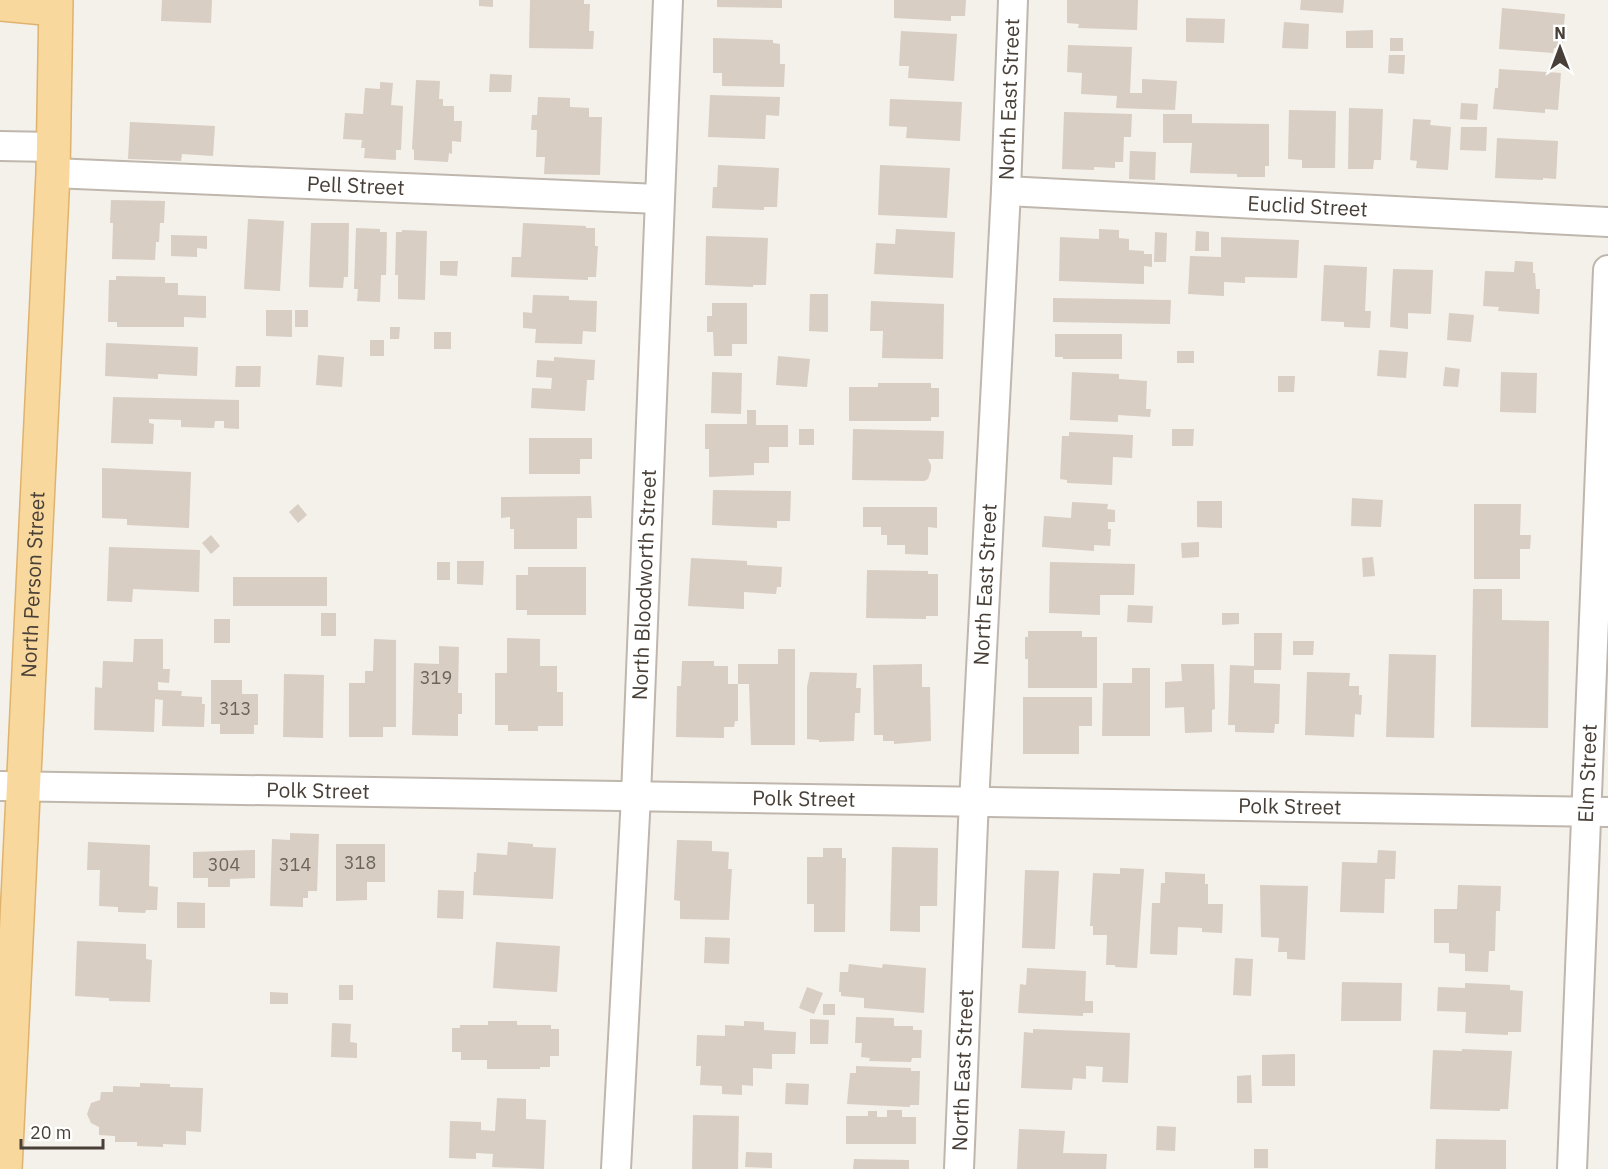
<svg xmlns="http://www.w3.org/2000/svg" width="1608" height="1169" font-family="'IBM Plex Sans',sans-serif">
	<style>
		.building { fill: #d8cec3 }
		.lines { fill: none; stroke-linecap: round; stroke-linejoin: round }
		.minor-casing { stroke: #bfb7ad; stroke-width: 32 }
		.major-casing { stroke: #dfb36d; stroke-width: 36 }
		.minor { stroke: #fff; stroke-width: 28 }
		.major { stroke: #f9d89d; stroke-width: 33 }
		.labels { text-anchor: middle; stroke-width: 4.5; stroke-linejoin: round; paint-order: stroke }
		.number-label { font-size: 18px; fill: #6c645b }
		.street-label { font-size: 21px; fill: #484038; stroke: #fff }
	</style>
	<rect width="100%" height="100%" fill="#f4f0ea"/>
	<g class="building">
		<path d="M162 0H212L211 23 161 21Z"/>
		<path d="M479 0H493V7L479 6Z"/>
		<path d="M530 0H584V4H590L589 31H594L593 49 529 48Z"/>
		<path d="M717 0H782V8L717 7Z"/>
		<path d="M894 0H966L965 16H951V21L894 18Z"/>
		<path d="M1067 0H1138L1137 30 1078 28 1079 24 1067 23Z"/>
		<path d="M1301 0H1344L1343 13 1300 10Z"/>
		<path d="M1502 8 1565 14 1562 49 1554 48 1553 53 1499 49Z"/>
		<path d="M1186 18 1225 19 1224 43 1186 42Z"/>
		<path d="M1284 22 1309 24 1308 49 1282 48Z"/>
		<path d="M1373 30V48H1346V31Z"/>
		<path d="M901 31 957 34 954 81 908 78 909 66H899Z"/>
		<path d="M713 38 773 40V43L780 44V64H785L784 87 722 86V73H713Z"/>
		<rect x="1390" y="38" width="13" height="13"/>
		<path d="M1068 45 1132 47 1130 93H1142V79L1177 81 1175 110 1116 108 1117 96 1081 94 1082 73 1067 72Z"/>
		<path d="M1389 55H1405L1404 74 1388 73Z"/>
		<path d="M1499 69 1561 73 1558 110 1545 109V113L1493 109 1495 88H1498Z"/>
		<path d="M490 74 512 75 511 92H489Z"/>
		<path d="M416 80 440 81 439 99H443V106H454V121H462L461 142 452 141V154L449 153 448 162 414 160V150L412 149Z"/>
		<path d="M380 82 393 83 391 105 403 106 401 150H396V160L364 158 365 148H361L362 140 343 139 345 113 363 114 365 88 380 89Z"/>
		<path d="M710 95 780 97 779 116 766 115 765 139 708 137Z"/>
		<path d="M538 97 570 98V107L589 108V117H602L600 175 544 174 545 157H536L537 130H531L532 115H537Z"/>
		<path d="M890 99 962 102 960 141 906 138 907 127 889 126Z"/>
		<path d="M1461 103 1478 104 1477 120 1460 119Z"/>
		<path d="M1349 108 1383 109 1381 160H1374L1373 169H1348Z"/>
		<path d="M1289 110 1336 111 1335 168H1302V160L1288 159Z"/>
		<path d="M1064 112 1132 114 1131 137H1124L1123 162H1115V168L1094 167V170L1062 169Z"/>
		<path d="M1163 114H1192V123L1269 124V166H1265V177H1237V174L1190 173 1192 143H1163Z"/>
		<path d="M1413 119 1431 120 1430 125 1451 127 1448 170 1416 168 1417 161 1410 160Z"/>
		<path d="M130 122 215 126 213 156 182 154 181 161 128 159Z"/>
		<path d="M1461 127H1487L1486 151 1460 150Z"/>
		<path d="M1497 138 1558 141 1556 179 1543 178V180L1495 178Z"/>
		<path d="M1130 151 1156 152 1155 180 1129 179Z"/>
		<path d="M718 165 779 168 777 207H764V210L712 208 713 187H717Z"/>
		<path d="M880 165 950 168 947 218 878 215Z"/>
		<path d="M111 200 165 201 164 223H160L159 242H156L155 260 112 259 113 223H110Z"/>
		<path d="M248 219 284 221 280 291 244 289Z"/>
		<path d="M311 223H349L348 277H344L343 288 309 287Z"/>
		<path d="M523 223 586 226V228H595V246H598L596 277H588V280L511 277 512 257H521Z"/>
		<path d="M356 228 380 229V232H387L386 275H381L380 302 357 301 358 289H354Z"/>
		<path d="M896 229 955 232 953 278 874 274 876 243 895 244Z"/>
		<path d="M1099 229 1119 230V238L1129 239V250L1144 251V254H1152V267L1144 266V284L1059 281 1060 237 1099 239Z"/>
		<path d="M402 230 427 231 425 300 398 299V275H395L396 232H402Z"/>
		<path d="M1196 231 1209 232V251H1195Z"/>
		<path d="M1155 232 1167 233 1166 262H1154Z"/>
		<path d="M171 235 207 236V249L197 248V257L171 256Z"/>
		<path d="M706 236 768 238 766 285H753V287L705 285Z"/>
		<path d="M1221 237 1299 240 1297 278 1245 277V283L1224 282V296L1188 294 1190 256 1221 257Z"/>
		<path d="M440 261H458L457 276 440 275Z"/>
		<path d="M1515 261 1533 262V273H1535L1536 289H1540L1539 314 1498 311 1499 307 1483 306 1485 271 1514 272Z"/>
		<path d="M1324 265 1367 267 1365 311H1371L1370 328 1344 327V322L1321 321Z"/>
		<path d="M1393 269 1433 270 1431 314 1408 313V329L1390 327Z"/>
		<path d="M116 276 165 277V283H178V295L206 296V318L184 317V327H117V322H108L109 280H116Z"/>
		<path d="M810 294H828V332L809 331Z"/>
		<path d="M533 295 569 296V300L597 301 596 332 583 331 582 344 535 343 536 329 523 328V312L532 313Z"/>
		<path d="M1053 298 1171 300 1170 324 1053 322Z"/>
		<path d="M871 301 944 304 943 359 882 358 883 331H870Z"/>
		<path d="M712 303H747V344H732V356H714L713 332H707V316H712Z"/>
		<path d="M266 310H292V337L266 336Z"/>
		<rect x="295" y="310" width="13" height="17"/>
		<path d="M1449 313 1474 315 1471 342 1447 340Z"/>
		<path d="M390 327H400L399 339H390Z"/>
		<rect x="434" y="332" width="17" height="17"/>
		<path d="M1055 334H1122V359H1063V357H1055Z"/>
		<rect x="370" y="340" width="14" height="16"/>
		<path d="M106 343 198 347 197 376 158 374V379L105 376Z"/>
		<path d="M1379 350 1408 352 1406 378 1377 376Z"/>
		<rect x="1177" y="351" width="17" height="12"/>
		<path d="M318 355 344 357 342 387 316 385Z"/>
		<path d="M778 356 810 359 807 387 776 385Z"/>
		<path d="M554 357 595 360 594 380H587L585 411 531 408 532 388 551 389 552 378 536 377 537 360 554 361Z"/>
		<path d="M236 366H261L260 387H235Z"/>
		<path d="M1445 367 1460 369 1458 387 1443 386Z"/>
		<path d="M712 372 742 373 741 414 711 413Z"/>
		<path d="M1072 372 1119 374V379L1147 381 1146 409H1151L1150 417 1118 415V422L1070 420Z"/>
		<path d="M1501 372 1537 373 1536 413 1500 412Z"/>
		<path d="M1278 376H1295L1294 392H1278Z"/>
		<path d="M878 383H931V388H939V417H931V421H849V387H878Z"/>
		<path d="M113 397 239 400V429L224 428V421H215L214 428 181 427V420L149 419V423L154 424 153 444 111 443Z"/>
		<path d="M747 410H756V425H788V447H769V463H754V475L709 477V449H705V424H747Z"/>
		<rect x="799" y="429" width="15" height="16"/>
		<path d="M853 429 944 431 943 459H928L931 465V470L928 479 924 481 852 480Z"/>
		<path d="M1172 429H1194L1193 446H1172Z"/>
		<path d="M1069 432 1133 435 1132 458 1113 457 1112 485 1067 483V480L1060 479 1062 436H1069Z"/>
		<path d="M529 438H592V459H580V474H529Z"/>
		<path d="M102 468 191 472 189 528 127 525V519L102 518Z"/>
		<path d="M713 490 791 491 790 521H777V528L712 525Z"/>
		<path d="M591 496 592 518H577V549H514V529H510V517L501 518V497Z"/>
		<path d="M1352 498 1383 500 1381 527 1351 526Z"/>
		<path d="M1197 501H1222V528L1197 527Z"/>
		<path d="M1072 502 1108 504 1107 509 1115 510V522H1108V529H1111L1110 546 1094 545V551L1042 547 1044 516 1071 518Z"/>
		<path d="M298 504 307 515 298 523 289 512Z"/>
		<path d="M1474 504H1521L1520 535H1531L1530 549H1520V579H1474Z"/>
		<path d="M863 507H937V528L928 527V555L905 554V545H887V535H881V527H863Z"/>
		<path d="M211 535 220 546 211 554 202 543Z"/>
		<path d="M1199 542V557L1182 558 1181 543Z"/>
		<path d="M109 547 200 550 199 592 133 589 132 602 107 601Z"/>
		<path d="M1373 557 1375 576 1363 577 1362 558Z"/>
		<path d="M691 558 747 561V565L782 567 781 587H777L776 594 744 592V609L688 606Z"/>
		<path d="M457 561H484L483 585 457 584Z"/>
		<rect x="437" y="562" width="13" height="18"/>
		<path d="M1050 562 1135 564 1134 595H1100V615L1049 613Z"/>
		<path d="M528 567H586V615H527V610H516V575H528Z"/>
		<path d="M867 570 928 571V574H938V616H926V619L866 618Z"/>
		<rect x="233" y="577" width="94" height="29"/>
		<path d="M1473 589H1502V620L1549 621 1548 728 1471 727Z"/>
		<path d="M1128 605 1153 606 1152 623 1127 622Z"/>
		<rect x="321" y="613" width="15" height="23"/>
		<path d="M1222 613H1239V624L1222 625Z"/>
		<rect x="214" y="619" width="16" height="24"/>
		<path d="M1028 631H1082V637H1097V688H1028V659H1025V637H1028Z"/>
		<path d="M1254 633H1282L1281 670H1254V683L1280 684 1279 724H1275L1274 733 1235 732V725H1228L1230 665 1254 666Z"/>
		<path d="M507 638 540 639V666H557V692H563V726H538V731H508V725H495V673H507Z"/>
		<path d="M134 639H163V669H170L169 683 158 682V690L182 691 181 696 202 697V704H205L204 727 162 726 163 700 155 699 154 732 94 730 95 687 102 688 103 661 133 662Z"/>
		<path d="M374 639 396 640V727H383V737H349V683H365V671H373Z"/>
		<path d="M1293 641H1314L1313 655H1293Z"/>
		<path d="M439 646 459 647 458 693H462V714H458V736L412 735 414 663 439 664Z"/>
		<path d="M778 649H795V745H751L749 684H738V664H778Z"/>
		<path d="M1389 654 1436 655 1434 738 1386 737Z"/>
		<path d="M682 661H714V666H728V684H738V721H735L734 727H724V738L676 737 677 686H681Z"/>
		<path d="M922 664V687H930L931 741 894 744V741H883V735H874L873 665Z"/>
		<path d="M1181 664H1214L1215 709 1212 710V732L1185 733 1184 707 1165 708V682L1182 681Z"/>
		<path d="M1132 668H1150V736H1102L1103 683H1132Z"/>
		<path d="M810 672 857 673 856 688H861L860 713H855L854 741 819 742V740L807 739V687Z"/>
		<path d="M1307 672 1350 673 1349 686H1359V695H1362L1361 715 1355 714 1354 737 1305 735Z"/>
		<path d="M284 674 324 675 323 738 283 737Z"/>
		<path d="M211 680H242V694H258V725H254V734H220V724H211Z"/>
		<path d="M1023 697H1092V726H1079V754H1023Z"/>
		<path d="M290 833 319 834 317 891H308V898H303V907L270 906 272 839 290 840Z"/>
		<path d="M677 840 712 841V851L729 852 728 869H732L729 920 680 919V901L674 900Z"/>
		<path d="M88 842 150 845 149 886 158 887 157 910H146L145 913 118 912V907L99 906 100 870H87Z"/>
		<path d="M508 842 533 844V847L556 848 553 899 473 895 474 872H476L477 853 507 855Z"/>
		<path d="M336 844H385V882H367V900L336 901Z"/>
		<path d="M892 847 938 848 937 906H920V932L890 931Z"/>
		<path d="M823 848H842V858H846L845 932H814V904H807V857H823Z"/>
		<path d="M255 850V878L230 879V887H208V878H193V852Z"/>
		<path d="M1378 850 1396 851 1395 879H1385L1384 913 1340 912 1342 862 1377 863Z"/>
		<path d="M1120 868 1144 869 1137 968 1115 967V965H1106L1107 935H1093V926H1090L1093 873 1120 874Z"/>
		<path d="M1025 870 1059 871 1055 949 1022 948Z"/>
		<path d="M1165 872 1205 874V884H1208V904H1223L1222 933 1202 932V928L1178 927 1177 955 1150 954 1152 903H1160L1161 883H1165Z"/>
		<path d="M1260 885 1308 886 1305 960 1287 959V952H1278L1279 938 1261 937Z"/>
		<path d="M1458 885 1501 886 1500 911H1496L1495 951H1489L1488 972 1465 971V954L1449 953V943H1434V909H1457Z"/>
		<path d="M438 890 464 891 463 919 437 918Z"/>
		<path d="M177 902 205 903V928H177Z"/>
		<path d="M705 937 730 938 729 964 704 963Z"/>
		<path d="M77 941 146 944V959L152 960 150 1002 109 1001V998L75 996Z"/>
		<path d="M496 942 560 946 557 992 493 988Z"/>
		<path d="M1235 958 1253 959 1251 996 1233 995Z"/>
		<path d="M849 964 882 968 883 964 926 968 924 1013 864 1008V998L841 996V992H839L840 972H848Z"/>
		<path d="M1027 968 1086 971 1085 1001H1093V1013H1083V1016L1018 1013 1020 984 1026 985Z"/>
		<path d="M1342 982 1402 983 1401 1021H1341Z"/>
		<path d="M1465 983 1510 985V990L1523 991 1521 1032H1508V1035L1465 1033 1466 1012 1437 1011 1438 987 1465 988Z"/>
		<rect x="339" y="985" width="14" height="15"/>
		<path d="M807 987 823 993 814 1014 799 1008Z"/>
		<path d="M270 992 288 993V1004H270Z"/>
		<rect x="823" y="1004" width="12" height="11"/>
		<path d="M856 1017 894 1018V1026H913V1030H922L921 1058H912L911 1062 869 1061 870 1058 861 1057 862 1043H855Z"/>
		<path d="M810 1019 829 1020 828 1044H810Z"/>
		<path d="M488 1021H517V1025H551V1029H559V1056H550V1067H540V1069H487V1060H461V1052H452V1028H460V1025H488Z"/>
		<path d="M744 1021 764 1022V1030L796 1032 795 1054H772V1069L753 1068V1086L742 1085V1095L722 1094V1086L700 1085 701 1066H696L697 1035 725 1036V1025L744 1026Z"/>
		<path d="M332 1023 351 1024 350 1042 357 1043V1058L331 1057Z"/>
		<path d="M1033 1029 1130 1033 1128 1083 1102 1082 1103 1067 1086 1066V1079L1073 1078 1072 1090 1021 1088 1024 1032 1033 1033Z"/>
		<path d="M1462 1049 1512 1051 1508 1109H1500V1111L1430 1109 1433 1050 1462 1051Z"/>
		<path d="M1295 1054V1086H1262V1055Z"/>
		<path d="M856 1066 911 1068V1071H920L919 1105H910V1107L847 1104 850 1073H856Z"/>
		<path d="M1251 1075 1252 1103H1237V1076Z"/>
		<path d="M140 1083 170 1084V1087L203 1088 201 1132 186 1131V1145L163 1144V1147L137 1146V1142H115V1136L99 1135V1127L91 1123 87 1114 91 1103 100 1100 101 1092H113V1086L140 1087Z"/>
		<path d="M786 1083 809 1084 808 1105 785 1104Z"/>
		<path d="M497 1098 526 1099V1119L546 1120 544 1169 492 1167 493 1154 476 1153V1159L449 1158 450 1121 481 1122V1130L495 1131Z"/>
		<path d="M887 1110H902V1117H916V1144H846V1116H868V1111H877V1117H887Z"/>
		<path d="M693 1115 739 1116 738 1169H692Z"/>
		<path d="M1157 1126 1176 1127 1175 1151 1156 1150Z"/>
		<path d="M1019 1129 1065 1131 1063 1153 1107 1154 1106 1169H1017Z"/>
		<path d="M1436 1139 1506 1140V1169H1435Z"/>
		<rect x="1254" y="1149" width="14" height="19"/>
		<path d="M746 1152 772 1153V1168L745 1167Z"/>
		<path d="M854 1159 909 1160V1169H853Z"/>
	</g>
	<g class="lines">
		<defs>
			<g id="minor">
				<path d="M0 146 53 147"/>
				<path id="s1" d="M53 173 659 199"/>
				<path id="s2" d="M1006 191 1608 222"/>
				<path id="s3" d="M0 786 1608 812"/>
				<path id="s4" d="M616 1169 636 796 668 0"/>
				<path id="s5" d="M959 1169 973 822 1006 191 1013 0"/>
				<path id="s6" d="M1572 1169 1608 270"/>
			</g>
			<g id="major">
				<path d="M0 4 55 9"/>
				<path id="s7" d="M5 1169 53 173 56 0"/>
			</g>
		</defs>
		<use href="#minor" class="minor-casing"/>
		<use href="#major" class="major-casing"/>
		<use href="#minor" class="minor"/>
		<use href="#major" class="major"/>
	</g>
	<g class="labels">
		<g class="number-label">
			<text x="436" y="684">319</text>
			<text x="235" y="715">313</text>
			<text x="360" y="869">318</text>
			<text x="224" y="871">304</text>
			<text x="295" y="871">314</text>
		</g>
		<g class="street-label">
			<text dy="7" stroke="none"><textPath href="#s5" startOffset="1071">North East Street</textPath></text>
			<text dy="7" stroke="none"><textPath href="#s1" startOffset="303">Pell Street</textPath></text>
			<text dy="7" stroke="none"><textPath href="#s2" startOffset="302">Euclid Street</textPath></text>
			<text dy="7" stroke="none"><textPath href="#s7" startOffset="585">North Person Street</textPath></text>
			<text dy="7" stroke="none"><textPath href="#s4" startOffset="585">North Bloodworth Street</textPath></text>
			<text dy="7" stroke="none"><textPath href="#s5" startOffset="585">North East Street</textPath></text>
			<text dy="7" stroke="none"><textPath href="#s6" startOffset="396">Elm Street</textPath></text>
			<text dy="7" stroke="none"><textPath href="#s3" startOffset="318">Polk Street</textPath></text>
			<text dy="7" stroke="none"><textPath href="#s3" startOffset="804">Polk Street</textPath></text>
			<text dy="7" stroke="none"><textPath href="#s3" startOffset="1290">Polk Street</textPath></text>
			<text dy="7" stroke="none"><textPath href="#s5" startOffset="99">North East Street</textPath></text>
		</g>
	</g>
	<g transform="translate(1560 48)" stroke="#ffffff" stroke-width="4.5" paint-order="stroke">
	<path d="M0-4.5L10 22L0 15L-10 22Z" fill="#484038"/>
	<text y="-9" font-size="16" font-weight="bold" text-anchor="middle" fill="#484038">N</text>
	</g>
	<path d="M21 1139v9h82v-9" fill="none" stroke="#484038" stroke-width="3"/>
	<text x="30" y="1139" font-size="18" fill="#484038" stroke="#ffffff" stroke-width="4.5" paint-order="stroke">20 m</text>
</svg>
